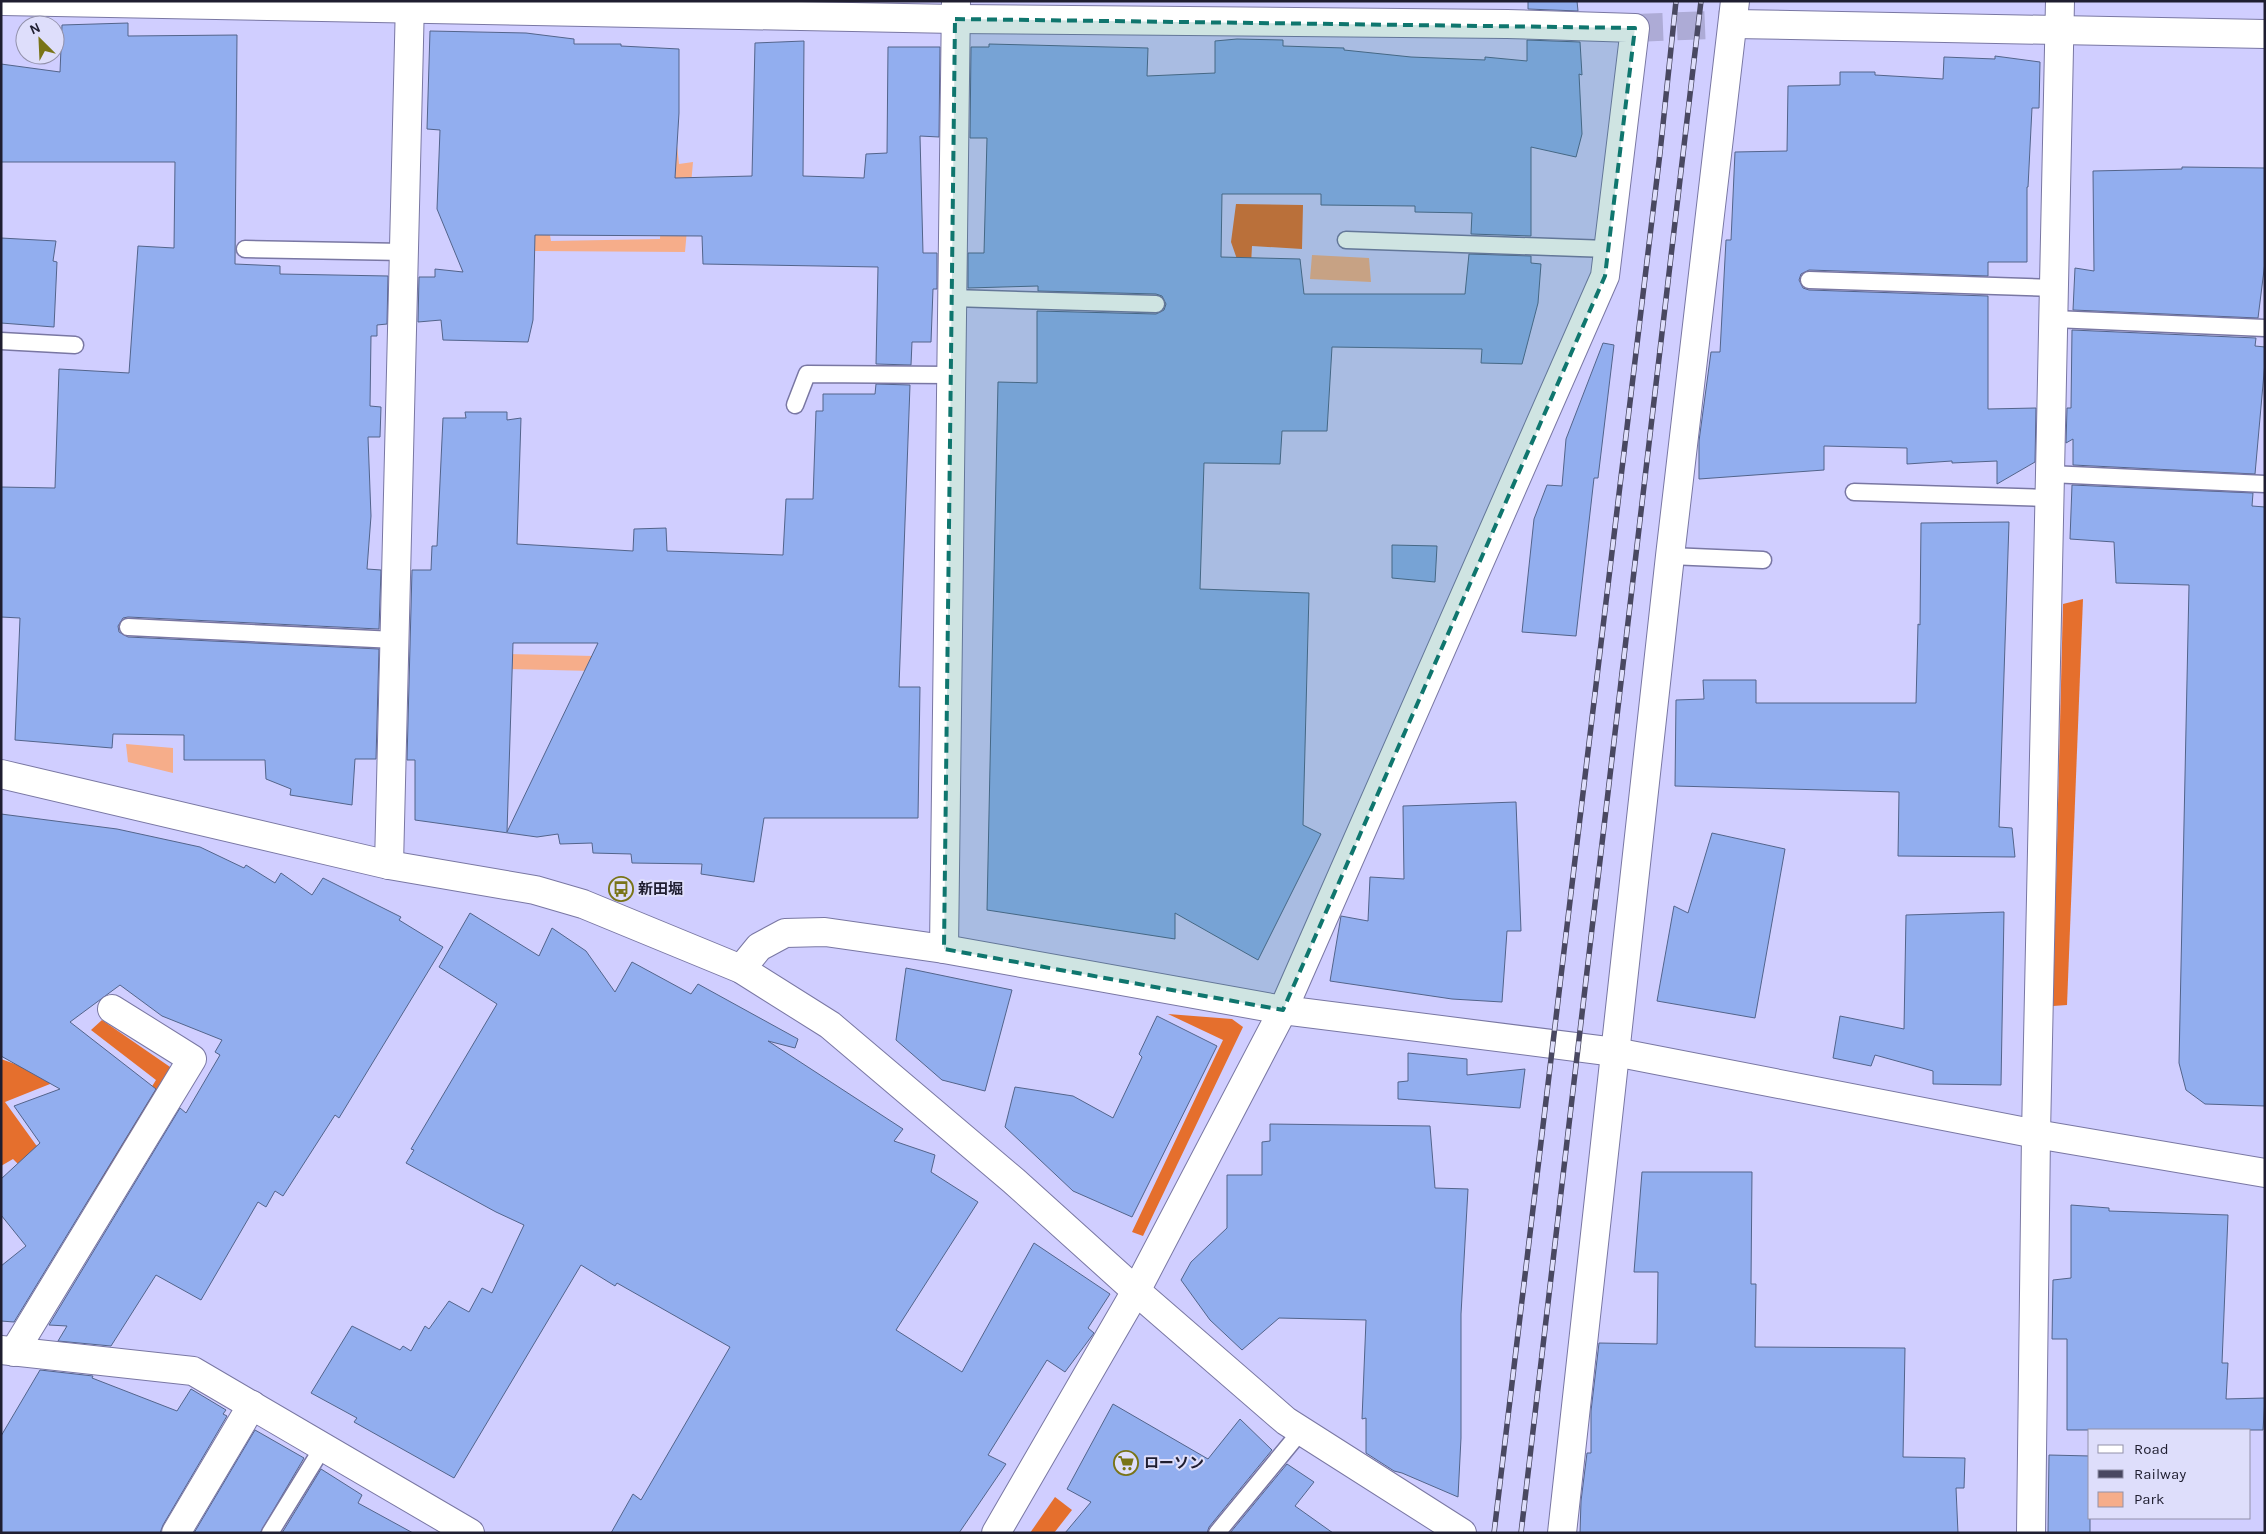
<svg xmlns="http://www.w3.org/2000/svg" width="2266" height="1534" font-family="Karla,'Noto Sans JP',sans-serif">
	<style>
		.green { fill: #f6ad8a }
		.forest { fill: #e56f2d }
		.building { fill: #92aeef; stroke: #53648b; fill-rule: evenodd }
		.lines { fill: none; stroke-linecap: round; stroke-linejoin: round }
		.minor-tunnel { stroke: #adabd6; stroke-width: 28; stroke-dasharray: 28 14; stroke-linecap: butt }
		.service-casing { stroke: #7977a3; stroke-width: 19 }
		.minor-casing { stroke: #7977a3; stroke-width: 30 }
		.tertiary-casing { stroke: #7977a3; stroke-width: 30 }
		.service { stroke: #fff; stroke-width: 16 }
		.minor { stroke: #fff; stroke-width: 28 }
		.tertiary { stroke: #fff; stroke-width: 28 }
		.rail-casing { stroke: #494861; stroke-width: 5.5 }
		.rail { stroke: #dedefb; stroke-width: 4; stroke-dasharray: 11; stroke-linecap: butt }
		.marked { fill: #0f766e; fill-opacity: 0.2; stroke: #0f766e; stroke-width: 4; stroke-dasharray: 10 6; stroke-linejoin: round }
		.labels { text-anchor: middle; stroke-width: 4; stroke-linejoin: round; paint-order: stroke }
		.poi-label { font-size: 15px; font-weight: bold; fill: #1f1e30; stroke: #dedefb; text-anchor: start }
	</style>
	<rect width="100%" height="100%" fill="#d0ceff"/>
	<g class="green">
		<path d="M677 145 679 164 693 162 685 252 535 251 534 225 548 223 551 241 660 239 662 184Z"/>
		<path d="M1312 255 1369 258 1371 282 1310 279Z"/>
		<path d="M428 652 802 661 803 676 428 667Z"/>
		<path d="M126 744 173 748V773L128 762Z"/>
	</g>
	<g class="forest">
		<path d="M1236 204 1303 205 1302 249 1252 246 1251 265 1238 262 1231 242Z"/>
		<path d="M2083 599 2067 1005 2053 1006 2063 604Z"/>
		<path d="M1168 1014 1232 1019 1243 1027 1143 1236 1132 1232 1223 1040Z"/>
		<path d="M102 1020 173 1069 75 1221 13 1159 1 1166V1059L29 1069 65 1078 5 1102 36 1145 91 1183 156 1080 91 1030Z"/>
		<path d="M1055 1497 1072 1510 1054 1533H1030Z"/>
	</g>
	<g class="building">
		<path d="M1528 1H1577L1578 11 1528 9Z"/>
		<path d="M128 23V36L237 35 235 264 280 266V274L388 276 387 324 377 325V336H371L370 406 381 407 380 437H368L371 516 367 569 381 570 379 629 128 617 123 618 118 626 119 632 128 637 379 649 376 759H355L352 805 290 795 291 789 266 779 265 760H184V735L113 734 112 748 15 740 20 618 1 617V487L55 488 59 369 129 373 138 246 174 248 175 162H1V64L60 72 62 25Z"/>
		<path d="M430 31 526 33 574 39V44H621V46L679 49V113L675 178 752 176 755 43 804 41 803 176 864 178 866 154 887 153 888 47H940L939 137 920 136 923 253H937V289H933L931 342H912L911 365 876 364 878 267 703 264 702 236 535 235 533 320 528 342 443 340 441 320 418 322 419 277H435V269L463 272 437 209 440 130 427 129Z"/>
		<path d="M1237 39 1283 40V46L1344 48V50L1411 57 1485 60V57L1527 61V40L1580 42 1582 75 1579 74 1582 134 1576 157 1531 147V236L1471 234 1472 213 1415 212V206L1321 205V194H1222L1221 257 1300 259 1304 294H1465L1469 254 1531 256V263L1541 264 1538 303 1522 364 1481 363 1482 349 1332 347 1327 431H1282L1280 464 1204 463 1200 589 1309 593 1303 825 1321 834 1258 960 1175 913V939L987 910 998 382 1037 383V311L1156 314 1164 310 1166 304 1162 296 1156 294 1038 291V286L968 288V253H984L987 138H970L971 47H989V44L1148 48 1147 76 1215 73V41Z"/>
		<path d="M1995 56 2040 62 2039 108H2032L2028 187H2027V262H1988V276L1809 270 1801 274 1799 280 1803 288 1809 290 1988 296V409L2036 408 2035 462 1997 484V461L1952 463V461L1907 464V448L1824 446V470L1699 479V441L1711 352H1720L1726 240H1731L1735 152 1787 151 1788 86 1840 85V72H1875V75L1943 79 1944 57 1995 59Z"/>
		<path d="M2182 167 2265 168V262L2258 318 2073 310 2075 268 2094 271 2093 171 2182 169Z"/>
		<path d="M1 238 56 241 53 261 57 262 54 327 1 323Z"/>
		<path d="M2072 330 2256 338 2255 346 2265 347V362L2255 474 2073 465V439L2066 443 2067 408H2071Z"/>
		<path d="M1603 343 1614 345 1598 478H1594L1576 636 1522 632 1534 519 1547 485 1562 486 1566 439Z"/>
		<path d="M876 384 910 385 899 687H920L918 818H764L754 882 701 874 702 864 632 863 631 854 593 853 592 843 560 844 558 834 537 837 415 820V760H407L412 570H431L432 546H437L443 418H466L465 412H507V420L521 418 517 544 633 551 634 529 666 528 667 551 783 555 786 499H813L816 411H823V394H875ZM513 643H598L507 832Z"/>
		<path d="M2072 485 2253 493 2252 506 2265 507V1106L2205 1104 2186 1090 2179 1063 2189 585 2116 583 2114 542 2070 539Z"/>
		<path d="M2009 522 1999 827 2012 828 2015 857 1898 856 1899 792 1675 786 1676 700 1704 699 1703 680H1756V703H1916L1918 624 1920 625 1921 523Z"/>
		<path d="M1392 545 1437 546 1435 582 1392 578Z"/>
		<path d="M1516 802 1521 931H1507L1502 1002 1452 999 1330 981 1341 916 1368 921 1370 877 1404 879 1403 806Z"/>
		<path d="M1 814 117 829 200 847 244 868 246 865 275 883 281 873 312 895 323 878 401 917 399 920 443 947 339 1118 335 1115 283 1196 275 1191 266 1207 258 1202 201 1300 156 1275 111 1346 58 1341 67 1326 49 1325 180 1108 186 1113 220 1055 215 1052 222 1040 162 1016 120 985 70 1022 156 1089 14 1322 1 1321V1266L26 1246 1 1215V1179L40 1143 14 1106 60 1089 1 1056Z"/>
		<path d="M1712 833 1785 849 1755 1018 1657 1001 1674 906 1688 913Z"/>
		<path d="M2004 912 2001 1085 1933 1084V1071L1875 1055 1871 1066 1833 1058 1840 1016 1904 1029 1906 915Z"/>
		<path d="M470 913 539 956 552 928 586 951 615 992 632 962 691 994 698 984 798 1039 795 1048 768 1041 903 1129 894 1141 935 1155 931 1172 978 1202 896 1330 962 1372 1034 1243 1110 1294 1088 1328 1094 1333 1065 1372 1047 1360 988 1455 1006 1464 959 1533H611L633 1494 641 1500 730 1347 617 1283 615 1286 581 1265 454 1478 354 1422 357 1418 311 1393 352 1326 400 1350 403 1346 411 1351 425 1326 429 1329 449 1301 469 1312 482 1288 492 1293 524 1225 496 1212 406 1163 414 1150 411 1149 497 1004 439 967Z"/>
		<path d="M906 968 1012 990 985 1091 942 1080 896 1040Z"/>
		<path d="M1157 1016 1217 1046 1132 1217 1073 1191 1005 1127 1015 1087 1073 1096 1113 1118 1142 1057 1139 1054Z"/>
		<path d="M1408 1053 1467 1059V1075L1525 1069 1520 1108 1398 1099V1082L1408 1081Z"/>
		<path d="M1270 1124 1430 1126 1435 1188 1468 1189 1461 1314V1438L1458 1497 1402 1473 1394 1471 1366 1453V1418L1362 1419 1366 1320 1279 1318 1242 1350 1210 1320 1181 1280 1191 1262 1227 1228V1175H1262V1142L1270 1141Z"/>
		<path d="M1642 1172H1752L1751 1284H1756L1755 1347 1905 1348 1903 1457 1965 1458 1964 1488H1956L1958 1533H1580L1581 1501 1587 1453H1591V1411L1599 1343 1657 1344 1658 1272H1634Z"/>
		<path d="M2071 1205 2109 1208V1211L2228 1215 2222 1363H2228L2226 1399 2265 1398 2263 1430H2067V1339H2052L2053 1280 2071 1278Z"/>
		<path d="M40 1370 93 1376 92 1378 177 1411 191 1389 226 1410 223 1414 227 1416 163 1525 160 1533H1V1436Z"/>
		<path d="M1113 1404 1208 1459 1240 1419 1272 1450 1209 1527 1207 1533H1065L1091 1502 1067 1489Z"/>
		<path d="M255 1430 304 1458 260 1533H194Z"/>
		<path d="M2049 1455 2090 1456V1533H2048Z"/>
		<path d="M1287 1464 1314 1482 1295 1506 1333 1533H1230Z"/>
		<path d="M321 1469 362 1495 358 1503 413 1533H282Z"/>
	</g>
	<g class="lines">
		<path class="minor-tunnel" d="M1635 28 1734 24"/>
		<defs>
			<g id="service">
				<path d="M1346 240 1608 249"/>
				<path d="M245 249 404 252"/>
				<path d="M1809 280 2054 288"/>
				<path d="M952 298 1156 304"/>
				<path d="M2054 319 2265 328"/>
				<path d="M1 341 75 345"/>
				<path d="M795 405 807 374 951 375"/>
				<path d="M2050 474 2265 484"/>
				<path d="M1854 492 2050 498"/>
				<path d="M1670 556 1763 560"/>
				<path d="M128 627 395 640"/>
				<path d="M270 1533 323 1447"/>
				<path d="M1217 1533 1301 1431"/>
			</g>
			<g id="minor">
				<path d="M2 1 955 19 1507 24 1635 28 1605 276 1283 1010 1136 1291 996 1533"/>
				<path d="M1734 24 2265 34"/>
				<path d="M389 865 410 1"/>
				<path d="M944 949 956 1"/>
				<path d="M1 1350 193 1371 470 1533"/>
				<path d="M14 1352 192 1059 112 1009"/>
				<path d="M176 1533 252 1405"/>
				<path d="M1562 1533 1670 556 1735 1"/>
				<path d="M2031 1533 2036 1134 2060 1"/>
			</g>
			<g id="tertiary">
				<path d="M1 774 389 865 535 890 583 904 741 969 830 1025 1014 1181 1136 1291 1286 1421 1462 1533"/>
				<path d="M741 969 759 947 785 933 825 932 944 949 1283 1010 1615 1052 2036 1134 2265 1173"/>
			</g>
		</defs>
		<use href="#service" class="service-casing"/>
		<use href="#minor" class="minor-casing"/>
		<use href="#tertiary" class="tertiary-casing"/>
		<use href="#service" class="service"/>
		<use href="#minor" class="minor"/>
		<use href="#tertiary" class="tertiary"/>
		<defs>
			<g id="rail">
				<path d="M1494 1533 1660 153 1676 1"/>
				<path d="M1521 1533 1701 1"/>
			</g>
		</defs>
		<use href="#rail" class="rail-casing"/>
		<use href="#rail" class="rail"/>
	</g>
	<path class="marked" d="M955 19 1635 28 1605 276 1283 1010 944 949Z"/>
	<defs>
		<symbol id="bus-ring" viewBox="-11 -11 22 22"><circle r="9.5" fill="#dedefb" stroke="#797417" stroke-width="1.5"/><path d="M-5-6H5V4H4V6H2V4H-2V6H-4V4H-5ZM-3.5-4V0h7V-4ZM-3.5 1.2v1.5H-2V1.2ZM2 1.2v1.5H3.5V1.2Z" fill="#797417"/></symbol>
		<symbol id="supermarket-ring" viewBox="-11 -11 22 22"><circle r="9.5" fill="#dedefb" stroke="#797417" stroke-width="1.5"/><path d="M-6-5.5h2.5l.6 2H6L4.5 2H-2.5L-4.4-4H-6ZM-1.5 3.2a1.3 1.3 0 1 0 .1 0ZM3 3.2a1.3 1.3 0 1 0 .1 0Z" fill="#797417"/></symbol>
	</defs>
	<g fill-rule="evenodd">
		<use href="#bus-ring" x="607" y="875" width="28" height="28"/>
		<use href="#supermarket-ring" x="1112" y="1449" width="28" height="28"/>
	</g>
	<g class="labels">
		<g class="poi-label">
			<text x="638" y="894">新田堀</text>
			<text x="1144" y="1468">ローソン</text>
		</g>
	</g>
	<rect width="2266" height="1534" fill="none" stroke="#1f1e30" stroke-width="5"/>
	<rect x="2088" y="1429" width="162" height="90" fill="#dedefb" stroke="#9291aa"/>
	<rect x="2098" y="1445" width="25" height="8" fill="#ffffff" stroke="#9291aa"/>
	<text x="2134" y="1454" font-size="15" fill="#1f1e30">Road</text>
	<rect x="2098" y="1470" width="25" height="8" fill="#494861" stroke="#9291aa"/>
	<text x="2134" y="1479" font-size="15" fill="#1f1e30">Railway</text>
	<rect x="2098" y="1492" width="25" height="15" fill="#f6ad8a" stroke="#9291aa"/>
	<text x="2134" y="1504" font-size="15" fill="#1f1e30">Park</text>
	<g transform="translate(40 40) rotate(336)"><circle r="24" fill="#dedefb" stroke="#9291aa"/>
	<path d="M0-4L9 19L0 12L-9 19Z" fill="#797417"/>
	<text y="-8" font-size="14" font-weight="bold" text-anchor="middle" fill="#1f1e30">N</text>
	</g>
</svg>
